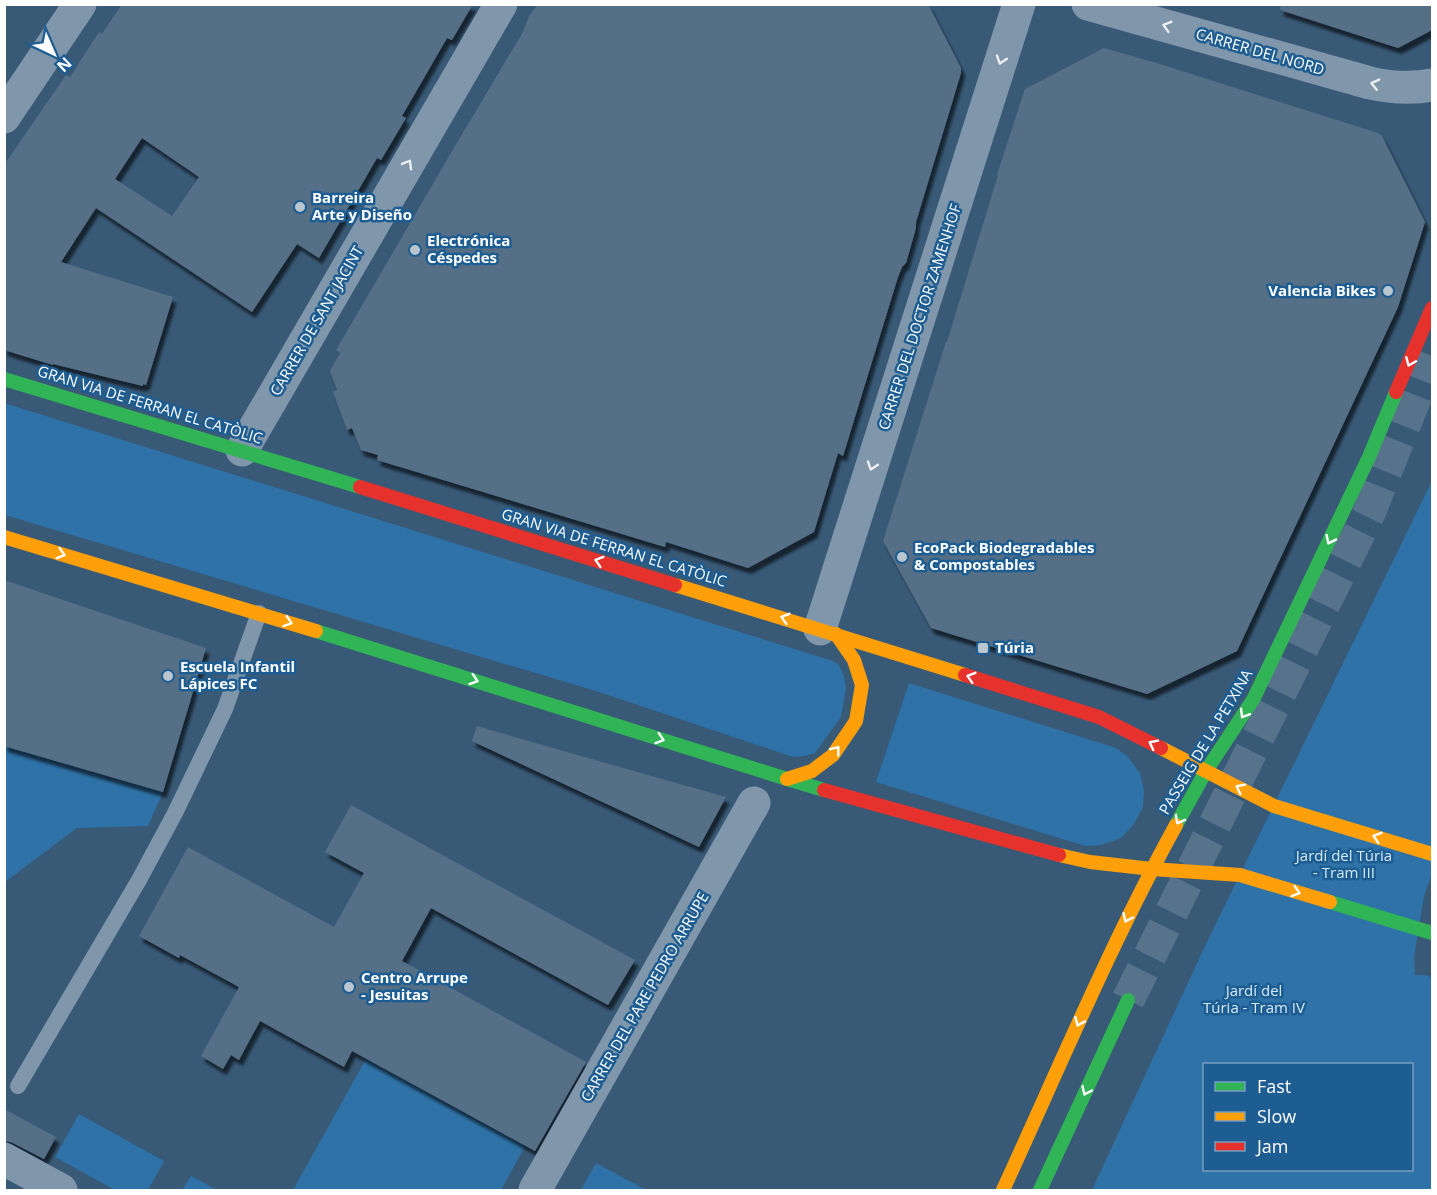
<svg xmlns="http://www.w3.org/2000/svg" width="1437" height="1195" font-family="'Open Sans',sans-serif">
	<style>
		.green { fill: #2e72a7; fill-rule: evenodd }
		.pier { fill: #385a77 }
		.building { fill: #546f86; fill-rule: evenodd; filter: url(#shadow) }
		.lines { fill: none; stroke-linecap: round; stroke-linejoin: round }
		.primary-tunnel { stroke: #56738b; stroke-width: 33; stroke-dasharray: 33 16; stroke-linecap: butt }
		.lane { stroke: #8096aa; stroke-width: 16 }
		.street { stroke: #8096aa; stroke-width: 33 }
		.fast { stroke: #30b455; stroke-width: 14 }
		.slow { stroke: #ff9f0a; stroke-width: 14 }
		.jam { stroke: #e5322d; stroke-width: 14 }
		.oneway { stroke: #eceff2 }
		.oneway2 { stroke: #fff }
		.poi-dot { fill: #b9c5cf; stroke: #1d5d92; stroke-width: 2 }
		.labels { text-anchor: middle; stroke-width: 5; stroke-linejoin: round; paint-order: stroke }
		.street-label { font-size: 15px; fill: #fff; stroke: #1d5d92 }
		.poi-label { font-size: 15px; font-weight: bold; fill: #fff; stroke: #1d5d92; text-anchor: start }
		.park-label { font-size: 15px; fill: #d4eafa; stroke: #1d5d92 }
	</style>
	<defs>
		<filter id="shadow"><feDropShadow dx="3.5" dy="6" stdDeviation="1.5" flood-color="#0009"/></filter>
	</defs>
	<rect width="100%" height="100%" fill="#385a77"/>
	<g class="green">
		<path d="M4 403 833 661 839 665 844 676 846 688 841 717 815 753 804 756 793 757 596 691 5 515Z"/>
		<path d="M1432 481V1190H1092L1205 946ZM1204 1064H1412V1170H1204Z"/>
		<path d="M909 683 1116 748 1127 756 1140 773 1144 791 1143 807 1134 824 1121 838 1101 845 1085 846 876 782Z"/>
		<path d="M5 746 163 792 148 826 77 828 5 882Z"/>
		<path d="M366 1059 525 1146 501 1190H293Z"/>
		<path d="M79 1114 164 1161 148 1190H115L55 1157Z"/>
		<path d="M596 1163 646 1190H581Z"/>
		<path d="M191 1176 217 1190H182Z"/>
	</g>
	<path class="pier" d="M1432 877V978L1425 975H1415L1414 957 1424 896 1430 879Z"/>
	<g class="building">
		<path d="M122 4H473L452 40 447 38 402 116 406 118 381 160 377 158 319 258 297 244 252 312 96 208 61 262 173 297 146 385 143 384V386L53 364V365L4 350V165L66 75 70 77 99 32 102 34ZM142 138 199 177 172 216 115 179Z"/>
		<path d="M538 4H928L961 68V73L916 222V228L906 263 902 267 898 277 843 456 838 453 814 532 748 568 666 542 665 547 377 460 378 455 361 450 352 428 347 430 333 392 337 390 330 371 340 353 336 350 458 141 523 32 529 16Z"/>
		<path d="M1281 4H1432V30L1398 48 1280 10Z"/>
		<path d="M1104 48 1160 64 1378 133 1382 136 1425 222 1398 307 1237 651 1147 694 931 628 883 541 946 342H947L998 175H997L1025 89Z"/>
		<path d="M4 580 206 648 163 792 4 746Z"/>
		<path d="M477 726 549 747 726 797 699 847 472 741Z"/>
		<path d="M351 805 635 960 608 1005 431 908 402 961 586 1062 535 1151 352 1051 344 1067 260 1021 239 1060 231 1055 223 1069 201 1056 239 987 180 955 179 958 139 936 188 847 334 927 364 873 325 852Z"/>
		<path d="M4 1109 56 1137 44 1159 13 1143 4 1140Z"/>
	</g>
	<g class="lines">
		<path class="primary-tunnel" d="M1128 1000 1369 513 1432 356"/>
		<path class="lane" d="M18 1086 139 880 175 813 225 709 259 613"/>
		<g class="street">
			<path d="M1088 4 1370 83C1392 88 1411 89 1432 85"/>
			<path d="M4 117 80 4"/>
			<path d="M242 450 501 4"/>
			<path d="M820 629 1019 4"/>
			<path d="M4 1159 61 1190"/>
			<path d="M535 1190 754 803"/>
		</g>
		<g class="fast">
			<path d="M4 379 360 487"/>
			<path d="M316 631 787 779 824 790"/>
			<path d="M1176 825 1206 771 1254 698 1369 457 1396 392"/>
			<path d="M1330 902 1432 933"/>
			<path d="M1040 1190 1128 1000"/>
		</g>
		<g class="slow">
			<path d="M4 537 316 631"/>
			<path d="M675 585 965 675"/>
			<path d="M1161 748 1274 806 1432 854"/>
			<path d="M787 779 812 771 833 755 856 721 862 685 854 660 836 634"/>
			<path d="M1059 855 1090 862 1152 869 1240 875 1330 902"/>
			<path d="M1003 1190C1059 1068 1111 943 1176 825"/>
		</g>
		<g class="jam">
			<path d="M1396 392 1432 308"/>
			<path d="M360 487 675 585"/>
			<path d="M965 675 1099 717 1161 748"/>
			<path d="M824 790 1059 855"/>
		</g>
	</g>
	<defs><path id="oneway-chevron" d="M-2-3.5L2.5 0L-2 3.5" fill="none" stroke-width="1.6" stroke-linecap="round" stroke-linejoin="round" transform="scale(1.5)"/></defs>
	<g class="oneway">
		<use href="#oneway-chevron" transform="translate(1167 26) rotate(-164)"/>
		<use href="#oneway-chevron" transform="translate(1001 60) rotate(108)"/>
		<use href="#oneway-chevron" transform="translate(1375 84) rotate(-167)"/>
		<use href="#oneway-chevron" transform="translate(408 164) rotate(-60)"/>
		<use href="#oneway-chevron" transform="translate(872 466) rotate(108)"/>
	</g>
	<g class="oneway2">
		<use href="#oneway-chevron" transform="translate(1410 362) rotate(113)"/>
		<use href="#oneway-chevron" transform="translate(1330 540) rotate(116)"/>
		<use href="#oneway-chevron" transform="translate(61 554) rotate(17)"/>
		<use href="#oneway-chevron" transform="translate(599 561) rotate(-163)"/>
		<use href="#oneway-chevron" transform="translate(785 618) rotate(-163)"/>
		<use href="#oneway-chevron" transform="translate(288 622) rotate(18)"/>
		<use href="#oneway-chevron" transform="translate(971 677) rotate(-163)"/>
		<use href="#oneway-chevron" transform="translate(474 680) rotate(18)"/>
		<use href="#oneway-chevron" transform="translate(1244 714) rotate(121)"/>
		<use href="#oneway-chevron" transform="translate(660 739) rotate(18)"/>
		<use href="#oneway-chevron" transform="translate(1153 744) rotate(-153)"/>
		<use href="#oneway-chevron" transform="translate(836 750) rotate(-52)"/>
		<use href="#oneway-chevron" transform="translate(1240 788) rotate(-153)"/>
		<use href="#oneway-chevron" transform="translate(1179 820) rotate(119)"/>
		<use href="#oneway-chevron" transform="translate(1377 837) rotate(-163)"/>
		<use href="#oneway-chevron" transform="translate(1296 892) rotate(17)"/>
		<use href="#oneway-chevron" transform="translate(1127 918) rotate(115)"/>
		<use href="#oneway-chevron" transform="translate(1079 1022) rotate(114)"/>
		<use href="#oneway-chevron" transform="translate(1086 1091) rotate(115)"/>
	</g>
	<g class="poi-dot">
		<circle cx="300" cy="207" r="6"/>
		<circle cx="415" cy="250" r="6"/>
		<circle cx="1388" cy="291" r="6"/>
		<circle cx="902" cy="557" r="6"/>
		<rect x="977" y="642" width="12" height="12" rx="3"/>
		<circle cx="168" cy="676" r="6"/>
		<circle cx="349" cy="987" r="6"/>
	</g>
	<g class="labels">
		<g class="street-label">
			<text transform="translate(1260 52) rotate(16)" y="5">CARRER DEL NORD</text>
			<text transform="translate(920 317) rotate(-72)" y="5">CARRER DEL DOCTOR ZAMENHOF</text>
			<text transform="translate(317 321) rotate(-60)" y="5">CARRER DE SANT JACINT</text>
			<text transform="translate(150 405) rotate(17)" y="5">GRAN VIA DE FERRAN EL CATÒLIC</text>
			<text transform="translate(614 548) rotate(17)" y="5">GRAN VIA DE FERRAN EL CATÒLIC</text>
			<text transform="translate(1206 742) rotate(-59)" y="5">PASSEIG DE LA PETXINA</text>
			<text transform="translate(645 997) rotate(-60)" y="5">CARRER DEL PARE PEDRO ARRUPE</text>
		</g>
		<g class="poi-label">
			<text x="312" y="203">Barreira<tspan x="312" dy="17">Arte y Diseño</tspan></text>
			<text x="427" y="246">Electrónica<tspan x="427" dy="17">Céspedes</tspan></text>
			<text x="1376" y="296" text-anchor="end">Valencia Bikes</text>
			<text x="914" y="553">EcoPack Biodegradables<tspan x="914" dy="17">&amp; Compostables</tspan></text>
			<text x="995" y="653">Túria</text>
			<text x="180" y="672">Escuela Infantil<tspan x="180" dy="17">Lápices FC</tspan></text>
			<text x="361" y="983">Centro Arrupe<tspan x="361" dy="17">- Jesuitas</tspan></text>
		</g>
		<g class="park-label">
			<text x="1344" y="861">Jardí del Túria<tspan x="1344" dy="17">- Tram III</tspan></text>
			<text x="1254" y="996">Jardí del<tspan x="1254" dy="17">Túria - Tram IV</tspan></text>
		</g>
	</g>
	<rect width="1437" height="1195" fill="none" stroke="#ffffff" stroke-width="12"/>
	<rect x="1203" y="1063" width="210" height="108" fill="#1d5d92" stroke="#779ebe" stroke-width="1.5"/>
	<rect x="1215" y="1082" width="30" height="9" fill="#30b455" stroke="#779ebe" stroke-width="1.5"/>
	<text x="1257" y="1093" font-size="18" fill="#ffffff">Fast</text>
	<rect x="1215" y="1112" width="30" height="9" fill="#ff9f0a" stroke="#779ebe" stroke-width="1.5"/>
	<text x="1257" y="1123" font-size="18" fill="#ffffff">Slow</text>
	<rect x="1215" y="1142" width="30" height="9" fill="#e5322d" stroke="#779ebe" stroke-width="1.5"/>
	<text x="1257" y="1153" font-size="18" fill="#ffffff">Jam</text>
	<g transform="translate(54 54) rotate(136)" stroke="#1d5d92" stroke-width="4.5" paint-order="stroke">
	<path d="M0-4.5L10 22L0 15L-10 22Z" fill="#ffffff"/>
	<text y="-9" font-size="16" font-weight="bold" text-anchor="middle" fill="#ffffff">N</text>
	</g>
</svg>
